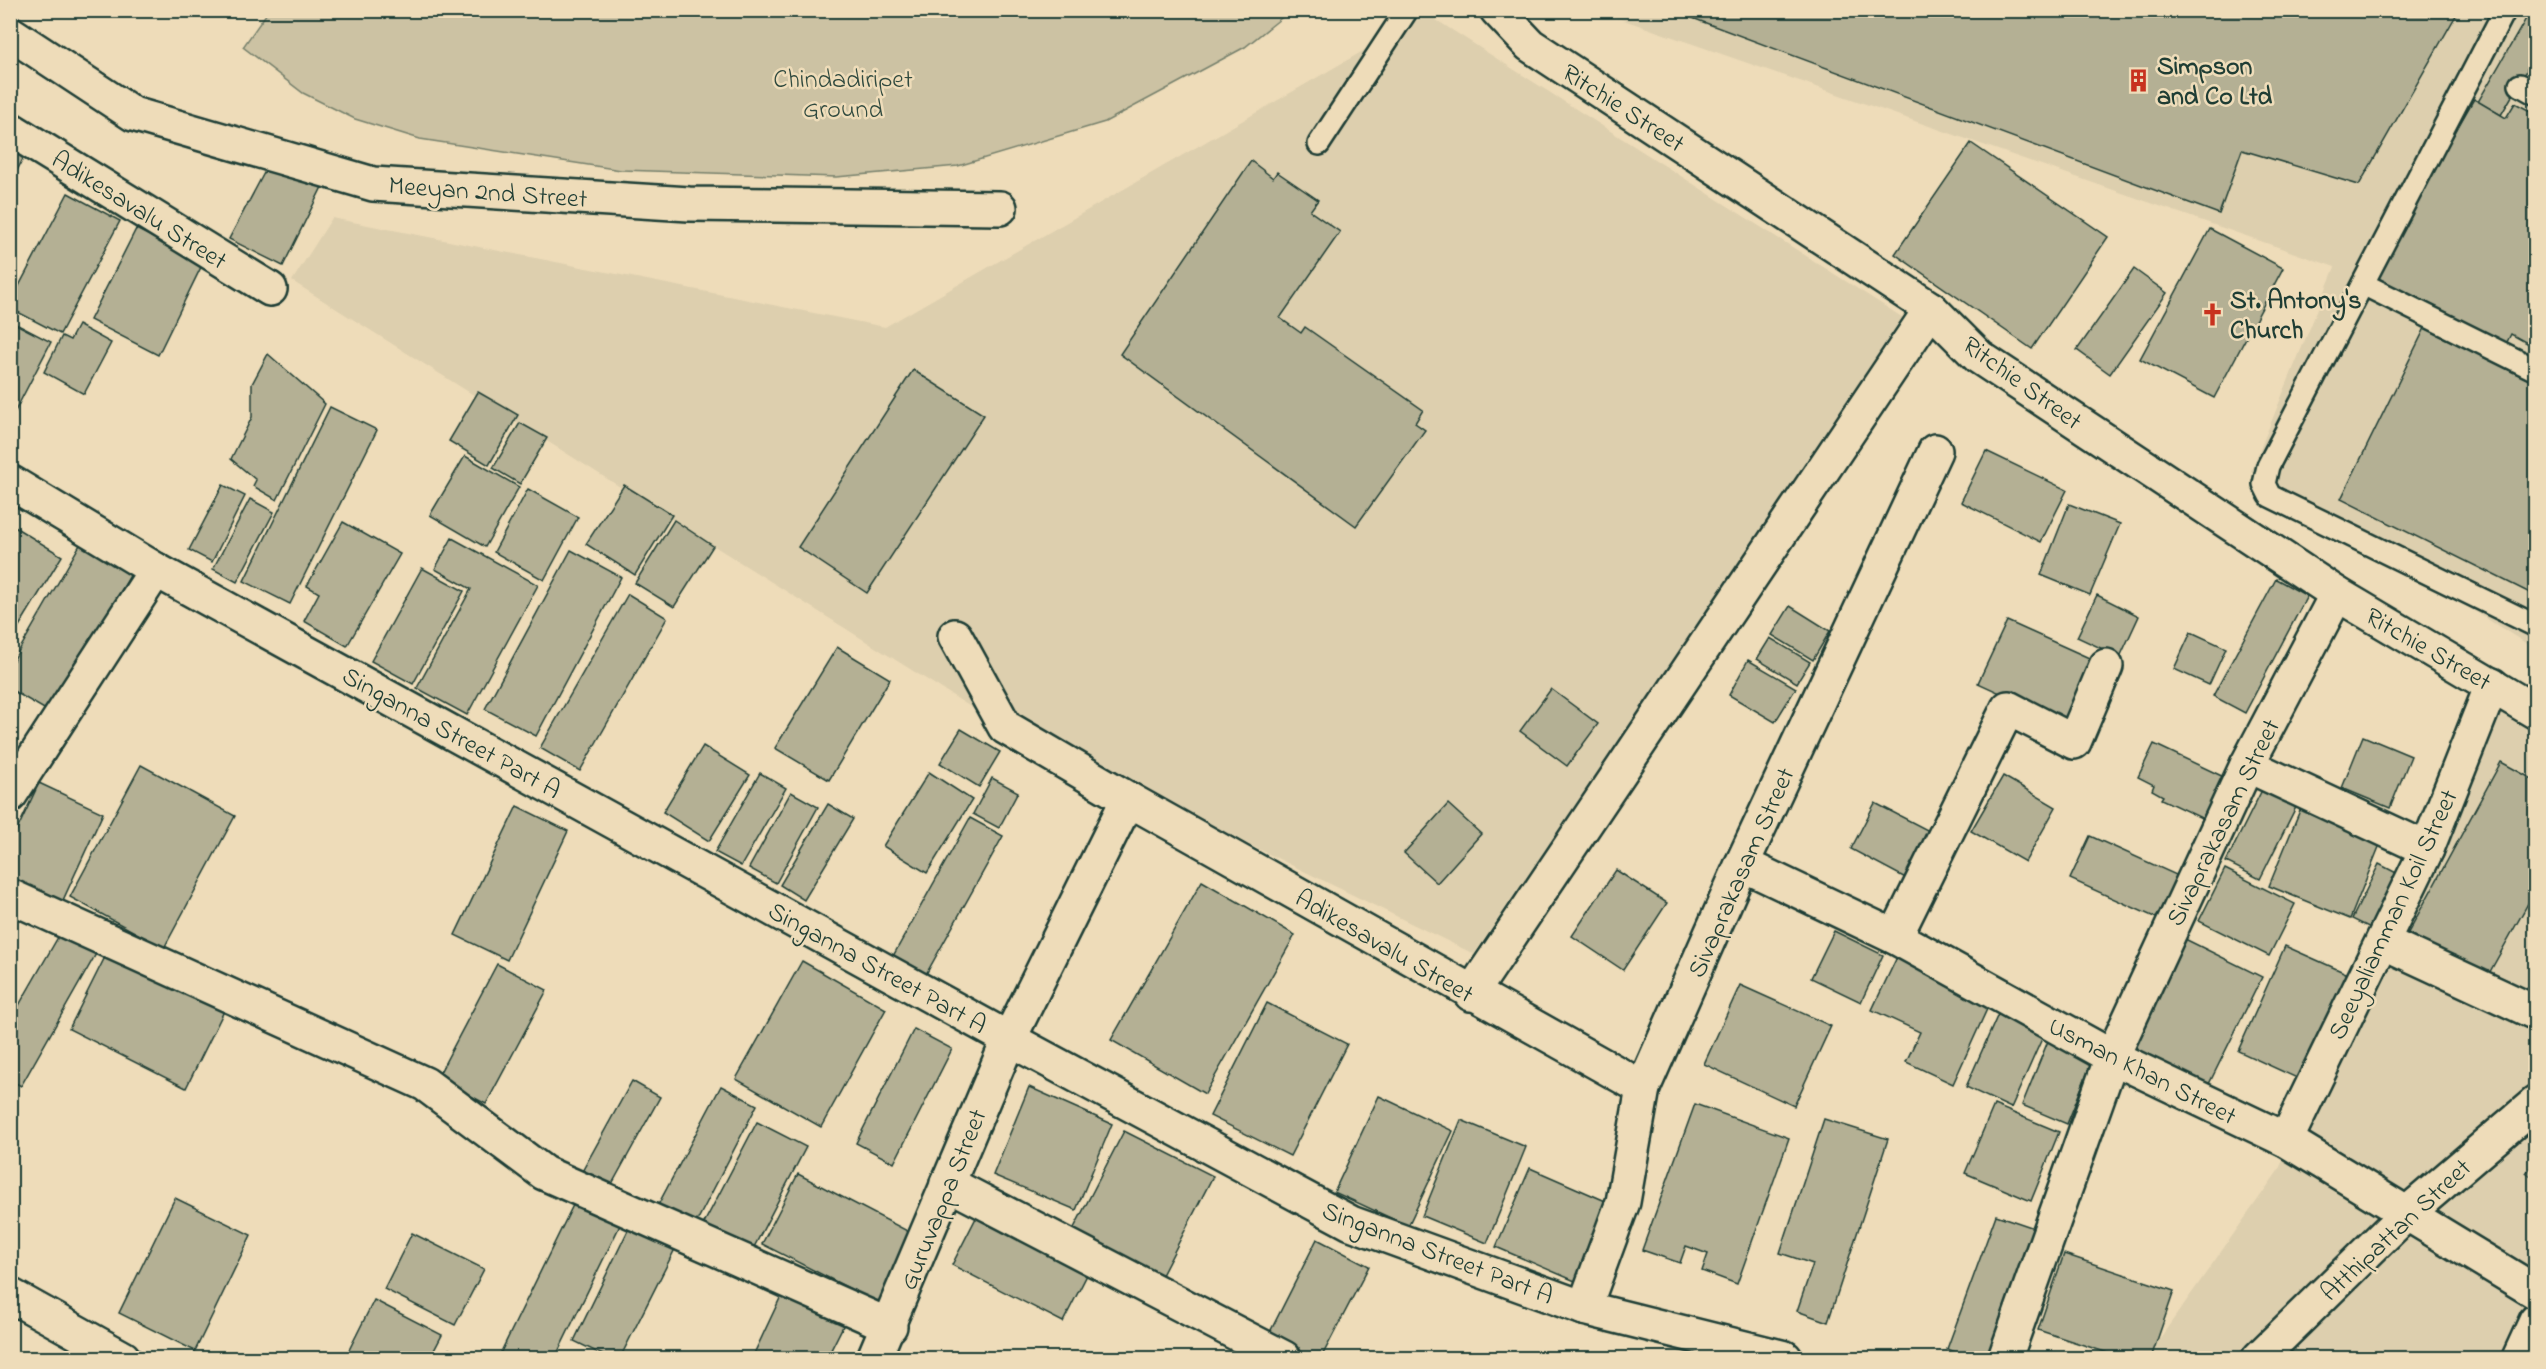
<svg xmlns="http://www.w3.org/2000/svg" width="2546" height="1369" font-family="'Indie Flower',sans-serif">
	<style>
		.built { fill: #ddcfae }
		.green { fill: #ccc2a3; stroke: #76806c; stroke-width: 1.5 }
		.building { fill: #b4b094; stroke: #1f3d34; stroke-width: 1.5 }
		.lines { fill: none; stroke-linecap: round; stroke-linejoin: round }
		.lane-casing { stroke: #1f3d34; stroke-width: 26 }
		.street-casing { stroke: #1f3d34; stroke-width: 38 }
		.lane { stroke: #eedcb9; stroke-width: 21 }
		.street { stroke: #eedcb9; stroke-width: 33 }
		.labels { text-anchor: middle; stroke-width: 5; stroke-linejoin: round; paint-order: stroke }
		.poi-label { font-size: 26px; font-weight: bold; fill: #1f3d34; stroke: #eedcb9; text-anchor: start }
		.park-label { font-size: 26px; fill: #304a3f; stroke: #eedcb9 }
		.street-label { font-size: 26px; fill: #1f3d34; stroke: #eedcb9 }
	</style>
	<rect width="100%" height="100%" fill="#eedcb9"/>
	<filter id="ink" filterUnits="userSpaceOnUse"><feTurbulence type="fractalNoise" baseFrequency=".0167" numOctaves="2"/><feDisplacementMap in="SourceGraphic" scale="12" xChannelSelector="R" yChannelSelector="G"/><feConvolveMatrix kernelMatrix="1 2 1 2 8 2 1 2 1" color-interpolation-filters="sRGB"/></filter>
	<g filter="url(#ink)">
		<g class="built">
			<path d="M1598 11H2535V649L2251 471 2335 267Z"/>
			<path d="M1427 14 1905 319 1474 954 985 716 292 281 332 218 885 327Z"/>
			<path d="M2496 707 2535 732V1358H2146L2278 1171Z"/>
		</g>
		<path class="green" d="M269 10H1290V11L1245 47 1105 122 958 166 836 177 621 170 420 139 355 119 303 93 243 47Z"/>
		<g class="building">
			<path d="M1671 10H2459L2359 185 2242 150 2219 214Z"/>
			<path d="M2531 10H2536V55L2501 115 2478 102Z"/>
			<path d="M2536 55V74L2527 69Z"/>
			<path d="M2474 99 2506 118 2515 103 2536 114V348L2511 334 2505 346 2454 316 2452 321 2373 275Z"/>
			<path d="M1971 143 2108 237 2032 349 1895 254Z"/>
			<path d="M10 148 25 155 10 184Z"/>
			<path d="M1251 161 1273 178 1277 172 1318 200 1310 211 1340 232 1280 318 1301 333 1305 327 1423 410 1415 423 1425 430 1356 526 1120 354Z"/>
			<path d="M265 171 323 185 283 266 229 239Z"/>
			<path d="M68 193 120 221 60 334 10 308V303Z"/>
			<path d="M136 229 203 263 158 355 90 320Z"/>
			<path d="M2210 229 2283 268 2214 398 2140 359Z"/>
			<path d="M2134 269 2167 293 2110 374 2077 350Z"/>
			<path d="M10 321 51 342 10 421Z"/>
			<path d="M78 325 111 343 84 394 44 372 62 336 70 340Z"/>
			<path d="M2425 328 2536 383V596L2341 499Z"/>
			<path d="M268 354 325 404 277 500 253 486 256 480 231 459 252 417V384Z"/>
			<path d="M913 370 984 415 867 593 798 547Z"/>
			<path d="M478 392 518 415 489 465 449 441Z"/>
			<path d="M330 407 377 430 290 604 244 581Z"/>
			<path d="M520 423 547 438 520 484 493 468Z"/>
			<path d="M1986 451 2067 490 2041 542 1961 502Z"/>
			<path d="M465 456 519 487 485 547 430 515Z"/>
			<path d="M223 485 245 496 212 562 189 550Z"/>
			<path d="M624 485 672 515 635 575 586 544Z"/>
			<path d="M528 489 578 517 544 580 494 552Z"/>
			<path d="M250 499 274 512 237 582 213 569Z"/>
			<path d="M2069 504 2120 524 2090 595 2041 575Z"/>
			<path d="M674 520 713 546 674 607 635 583Z"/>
			<path d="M343 522 400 554 347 646 304 621 319 593 307 586Z"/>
			<path d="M13 526 62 556 10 641V530Z"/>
			<path d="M452 538 538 585 467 715 417 688 471 589 435 569Z"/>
			<path d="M81 543 132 572 51 713 10 689V666Z"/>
			<path d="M571 550 621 577 536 736 485 709Z"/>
			<path d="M422 568 464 591 413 684 371 661Z"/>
			<path d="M2276 579 2307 596 2245 713 2213 696Z"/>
			<path d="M628 594 667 618 580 771 540 748Z"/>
			<path d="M2097 595 2139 616 2120 657 2077 637Z"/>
			<path d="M1790 606 1830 631 1813 660 1772 635Z"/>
			<path d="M2007 621 2098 662 2070 725 1978 683Z"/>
			<path d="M2191 632 2226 648 2209 685 2174 669Z"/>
			<path d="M1770 638 1810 662 1797 683 1757 659Z"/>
			<path d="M837 647 890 679 829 780 775 748Z"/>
			<path d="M1748 660 1796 688 1775 722 1729 695Z"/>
			<path d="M1551 689 1598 724 1567 766 1520 731Z"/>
			<path d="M961 729 1000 752 979 787 940 763Z"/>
			<path d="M2363 736 2411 756 2390 808 2342 788Z"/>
			<path d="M2154 744 2228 779 2214 824 2161 799 2163 796 2152 790 2154 785 2138 777Z"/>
			<path d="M703 746 750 775 709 841 663 812Z"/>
			<path d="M2501 762 2536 781V889L2487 977 2408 933Z"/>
			<path d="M141 765 235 816 164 948 70 897Z"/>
			<path d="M929 772 972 800 927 873 883 846Z"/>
			<path d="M760 773 786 788 741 866 715 852Z"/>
			<path d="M2003 776 2056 807 2025 862 1971 831Z"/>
			<path d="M992 778 1018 792 999 828 973 814Z"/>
			<path d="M2266 782 2300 799 2260 879 2226 862Z"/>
			<path d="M39 783 103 813 58 911 10 889V845Z"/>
			<path d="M791 792 818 807 776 883 749 868Z"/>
			<path d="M1875 803 1937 835 1913 882 1851 849Z"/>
			<path d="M2303 803 2383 837 2350 919 2269 886Z"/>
			<path d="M828 804 853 819 804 900 780 885Z"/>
			<path d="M1448 804 1481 834 1437 883 1404 853Z"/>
			<path d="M517 806 568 831 507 960 455 935Z"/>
			<path d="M970 818 1003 836 925 976 892 958Z"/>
			<path d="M2090 836 2183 878 2163 921 2070 879Z"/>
			<path d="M2379 864 2410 880 2383 934 2352 919Z"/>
			<path d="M2225 869 2295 904 2269 956 2199 921Z"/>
			<path d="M1616 870 1667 903 1623 970 1572 936Z"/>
			<path d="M1202 881 1295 935 1205 1094 1111 1040Z"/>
			<path d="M1834 931 1883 955 1861 1002 1811 978Z"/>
			<path d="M61 932 97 952 21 1086 10 1080V1021Z"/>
			<path d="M2181 937 2262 977 2204 1094 2123 1053Z"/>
			<path d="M2285 946 2357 978 2310 1084 2238 1051Z"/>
			<path d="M109 949 226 1007 186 1088 69 1029Z"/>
			<path d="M1898 955 1992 998 1953 1084 1906 1062 1920 1032 1872 1010Z"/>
			<path d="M802 961 886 1009 821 1127 736 1079Z"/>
			<path d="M497 964 547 990 486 1104 437 1078Z"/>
			<path d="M1740 985 1831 1026 1794 1106 1704 1064Z"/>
			<path d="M1267 1003 1347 1044 1290 1156 1210 1116Z"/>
			<path d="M2003 1003 2049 1023 2011 1108 1966 1087Z"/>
			<path d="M914 1029 952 1049 894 1163 856 1143Z"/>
			<path d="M2048 1041 2093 1059 2067 1124 2022 1105Z"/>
			<path d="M632 1081 660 1097 607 1193 579 1177Z"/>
			<path d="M721 1086 757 1105 694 1227 657 1207Z"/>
			<path d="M1029 1087 1112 1124 1076 1210 993 1175Z"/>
			<path d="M1379 1096 1453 1131 1408 1226 1334 1192Z"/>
			<path d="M1695 1104 1789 1138 1737 1284 1702 1271 1708 1254 1686 1246 1680 1263 1642 1250Z"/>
			<path d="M1994 1105 2059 1132 2031 1201 1965 1173Z"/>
			<path d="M1824 1119 1888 1139 1828 1322 1797 1311 1813 1264 1780 1253Z"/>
			<path d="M1461 1120 1526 1147 1487 1243 1422 1216Z"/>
			<path d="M757 1122 806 1147 752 1251 703 1225Z"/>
			<path d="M1124 1131 1213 1176 1162 1275 1073 1230Z"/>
			<path d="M2536 1161V1180L2526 1173Z"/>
			<path d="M1530 1168 1610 1203 1575 1281 1496 1247Z"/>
			<path d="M798 1174 917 1236 882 1305 762 1244Z"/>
			<path d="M578 1195 624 1217 555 1358H498Z"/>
			<path d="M175 1198 251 1235 195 1351 119 1313Z"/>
			<path d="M980 1210 1091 1267 1063 1322 952 1265Z"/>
			<path d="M1996 1215 2040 1230 1994 1358H1973L1947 1349Z"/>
			<path d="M633 1220 678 1243 620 1358H609L574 1341Z"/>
			<path d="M412 1233 484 1269 455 1325 384 1289Z"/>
			<path d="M1317 1239 1369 1266 1321 1358H1306L1267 1338Z"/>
			<path d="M2064 1254 2174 1291 2151 1358H2123L2038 1330Z"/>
			<path d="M782 1294 844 1324 831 1350 848 1358H752Z"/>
			<path d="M374 1300 442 1335 430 1358H345Z"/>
			<path d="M449 1349 469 1358H444Z"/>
		</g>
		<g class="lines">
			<defs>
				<g id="lane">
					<path d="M2505 10 2268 466 2264 484 2270 496 2536 626"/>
					<path d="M2520 85 2536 94"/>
					<path d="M1319 144 1407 10"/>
					<path d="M2363 284 2536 370"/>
				</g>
				<g id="street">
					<path d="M1497 10 1530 45 1931 309 1979 357 2337 594 2536 712"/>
					<path d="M10 33 133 114 373 184 689 204 1000 208"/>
					<path d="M10 129 270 289"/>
					<path d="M10 482 156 570 1009 1039 1351 1223 1584 1308 1785 1358"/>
					<path d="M2247 765 2427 849"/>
					<path d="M10 795 156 570"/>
					<path d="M1128 799 1643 1088"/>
					<path d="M1742 864 1895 937 2112 1057 2286 1140 2536 1292"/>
					<path d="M10 896 425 1084 544 1173 890 1326"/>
					<path d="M1895 937 2008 708 2074 742 2106 666"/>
					<path d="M2383 942 2536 1013"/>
					<path d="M1471 994 1931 309"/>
					<path d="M2286 1140 2427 849 2492 685"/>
					<path d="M947 1183 1284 1358"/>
					<path d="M10 1295 123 1358"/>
					<path d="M1584 1308 1623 1202 1643 1088 1742 864 1935 451"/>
					<path d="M874 1358 1009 1039 1128 799 1005 727 955 636"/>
					<path d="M2005 1358 2112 1057 2247 765 2337 594"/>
					<path d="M2259 1358 2405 1215 2536 1103"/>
					<path d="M2519 1358 2536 1321"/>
				</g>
			</defs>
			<use href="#lane" class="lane-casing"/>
			<use href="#street" class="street-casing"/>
			<use href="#lane" class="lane"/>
			<use href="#street" class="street"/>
		</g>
	</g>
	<defs>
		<symbol id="building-bare" viewBox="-9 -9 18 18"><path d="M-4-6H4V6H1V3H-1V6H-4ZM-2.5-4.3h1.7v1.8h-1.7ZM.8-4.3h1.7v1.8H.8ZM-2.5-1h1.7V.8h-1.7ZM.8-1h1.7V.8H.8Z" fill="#c8321e" stroke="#eedcb9" stroke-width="2.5" paint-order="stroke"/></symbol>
		<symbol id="church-bare" viewBox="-9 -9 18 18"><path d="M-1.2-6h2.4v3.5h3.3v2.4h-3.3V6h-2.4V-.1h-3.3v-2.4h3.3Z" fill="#c8321e" stroke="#eedcb9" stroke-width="2.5" paint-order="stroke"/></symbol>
	</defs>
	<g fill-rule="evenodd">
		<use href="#building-bare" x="2122" y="64" width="33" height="33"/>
		<use href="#church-bare" x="2196" y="298" width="33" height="33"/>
	</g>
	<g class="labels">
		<g class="poi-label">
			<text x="2157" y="74">Simpson<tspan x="2157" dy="30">and Co Ltd</tspan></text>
			<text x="2230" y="308">St. Antony's<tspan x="2230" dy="30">Church</tspan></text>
		</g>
		<g class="park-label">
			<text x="843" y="87">Chindadiripet<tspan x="843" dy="30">Ground</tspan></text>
		</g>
		<g class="street-label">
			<text transform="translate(1624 107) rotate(33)" y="9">Ritchie Street</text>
			<text transform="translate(488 191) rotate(4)" y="9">Meeyan 2nd Street</text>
			<text transform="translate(140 209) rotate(32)" y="9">Adikesavalu Street</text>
			<text transform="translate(2023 382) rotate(36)" y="9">Ritchie Street</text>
			<text transform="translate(2429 648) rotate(30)" y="9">Ritchie Street</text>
			<text transform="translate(452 732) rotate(29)" y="9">Singanna Street Part A</text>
			<text transform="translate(2222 822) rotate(-64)" y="9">Sivaprakasam Street</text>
			<text transform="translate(1740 872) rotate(-66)" y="9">Sivaprakasam Street</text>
			<text transform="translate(2392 914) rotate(-65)" y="9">Seeyaliamman Koil Street</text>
			<text transform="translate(1385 945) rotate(30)" y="9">Adikesavalu Street</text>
			<text transform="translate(878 967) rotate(29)" y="9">Singanna Street Part A</text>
			<text transform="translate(2143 1070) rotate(27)" y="9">Usman Khan Street</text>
			<text transform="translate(942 1199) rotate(-68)" y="9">Guruvappa Street</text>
			<text transform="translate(2395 1229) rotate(-43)" y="9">Atthipattan Street</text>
			<text transform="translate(1438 1252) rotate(21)" y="9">Singanna Street Part A</text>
		</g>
	</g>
	<rect width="2546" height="1369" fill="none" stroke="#eedcb9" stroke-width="36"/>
	<rect x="18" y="18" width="2510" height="1333" fill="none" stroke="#1f3d34" stroke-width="2" filter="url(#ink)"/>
</svg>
